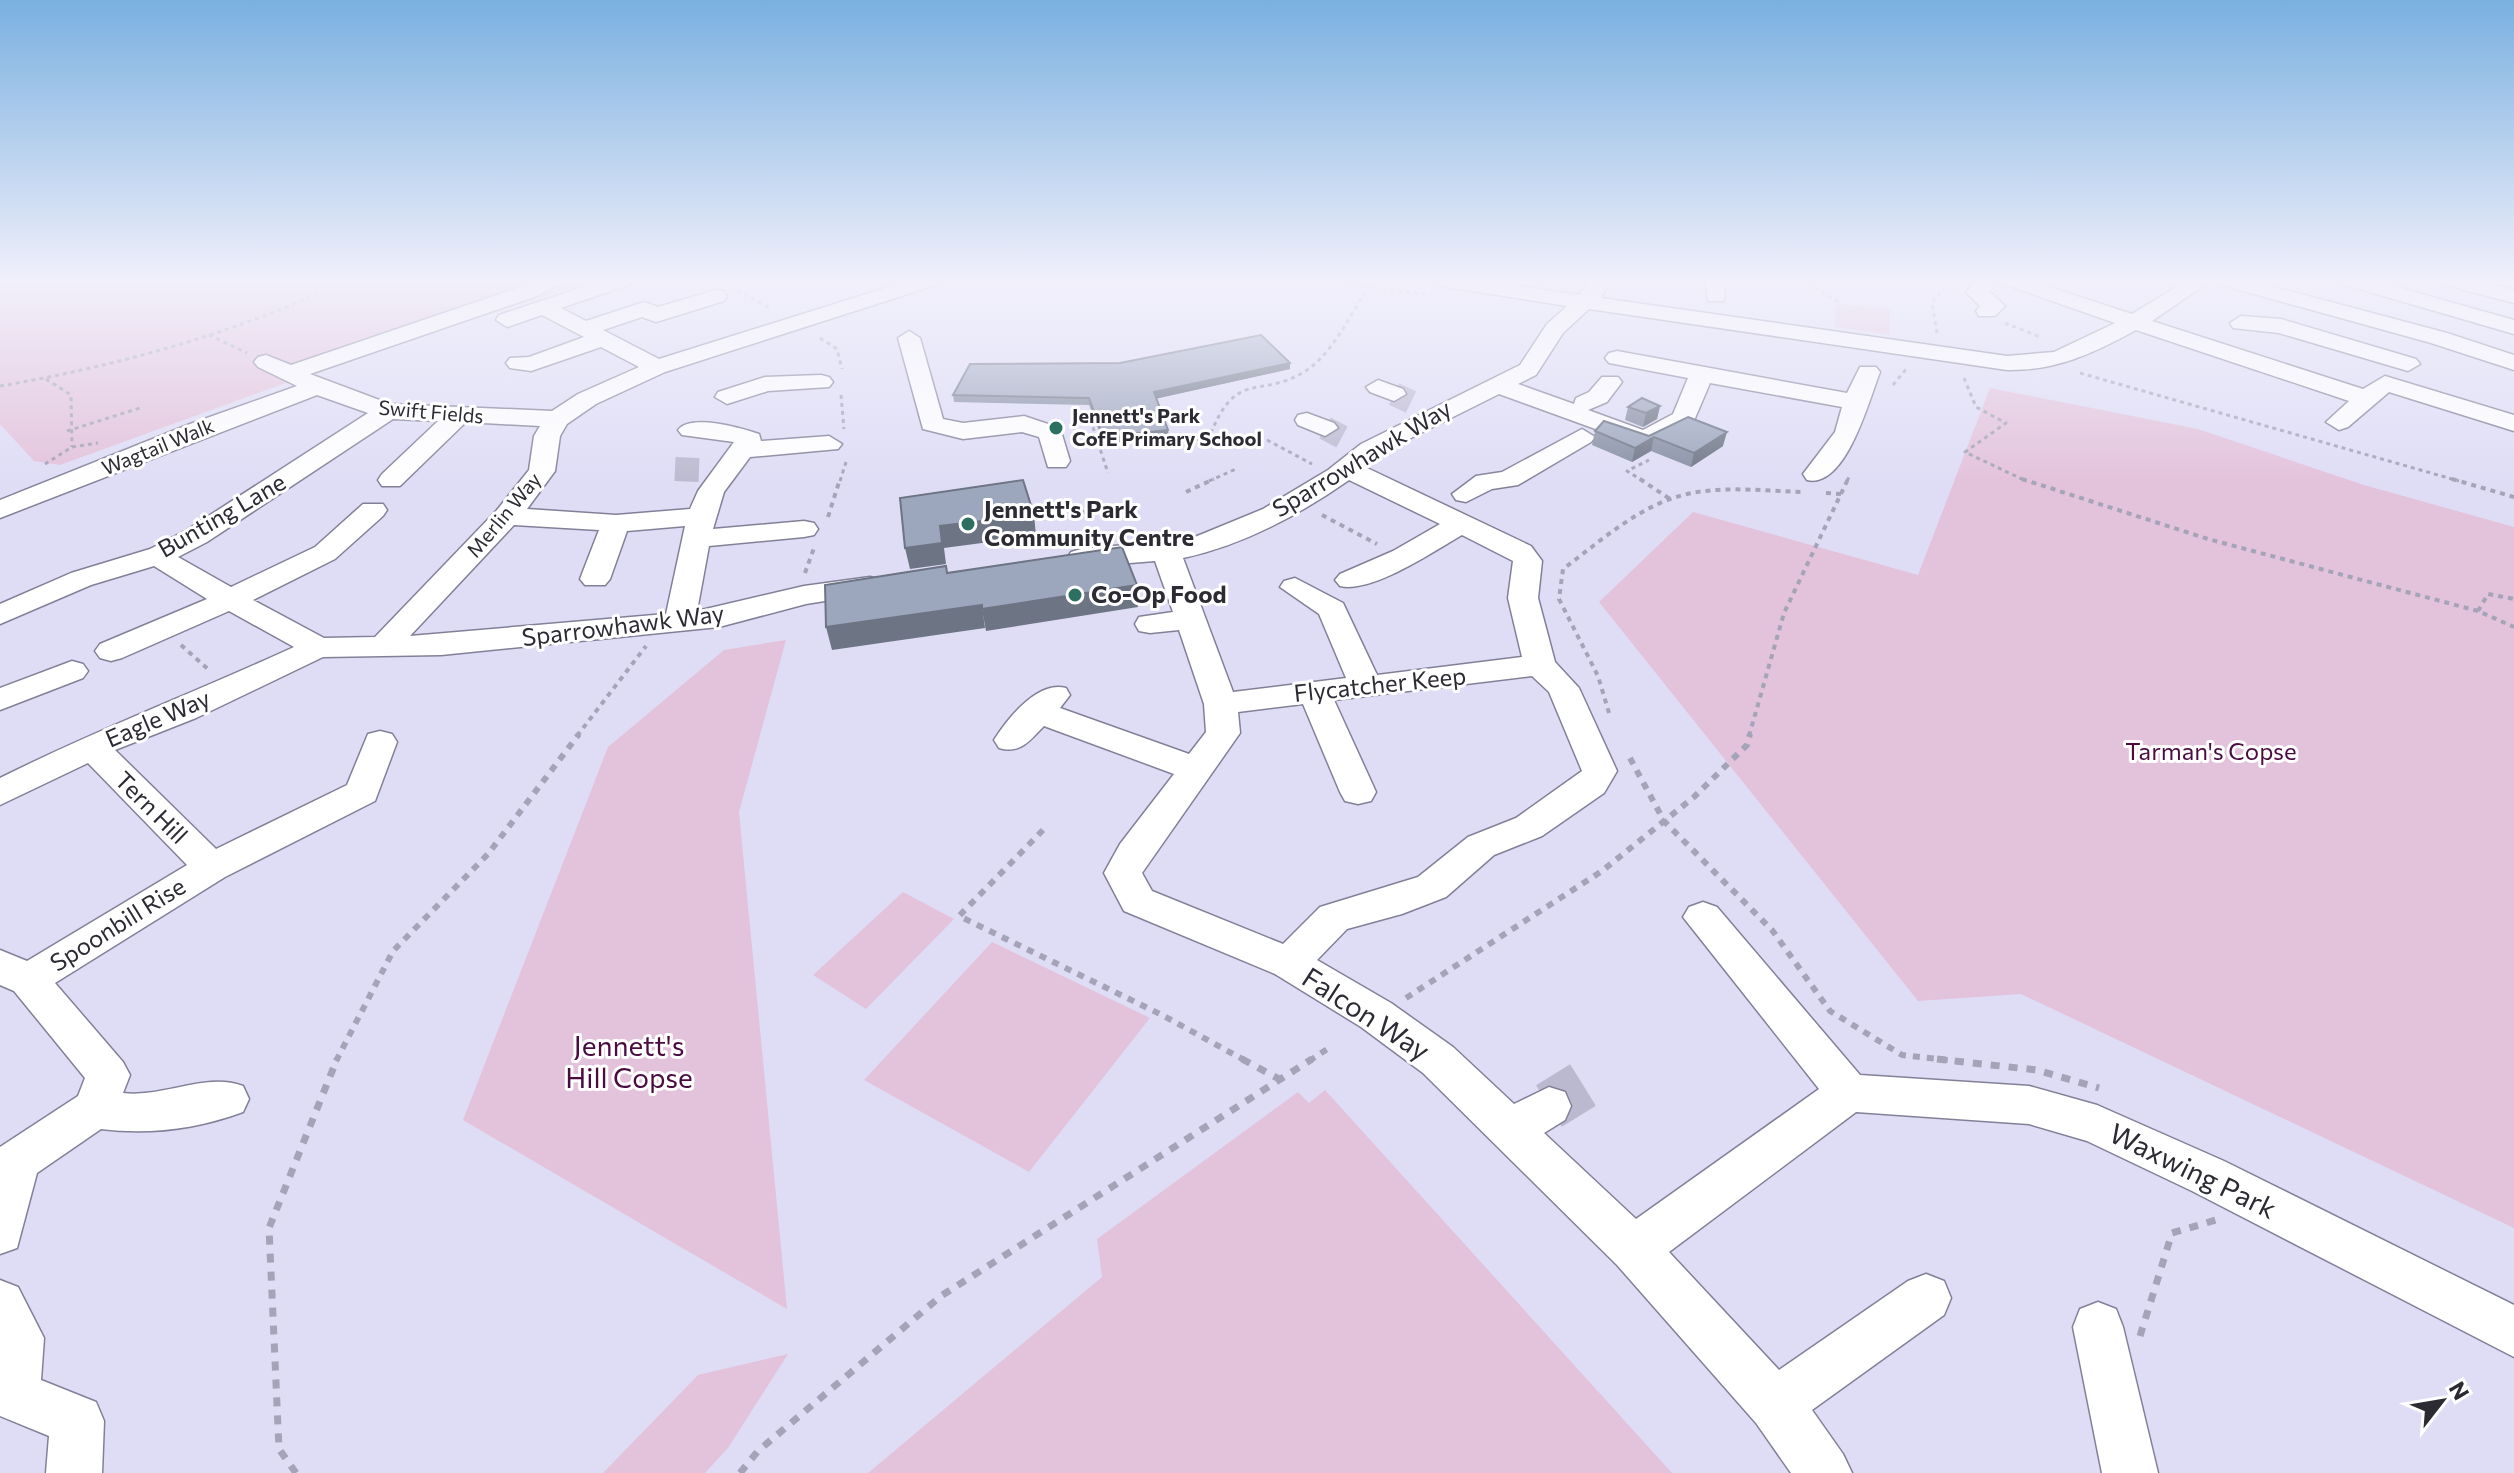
<svg xmlns="http://www.w3.org/2000/svg" width="2514" height="1473" font-family="Commissioner,sans-serif">
	<style>
		.green { fill: #e3c2db }
		.lines { fill: none; stroke-linecap: round; stroke-linejoin: round }
		.minor-tunnel-far1 { stroke: #bbb9cf; stroke-width: 24; stroke-dasharray: 24 12; stroke-linecap: butt }
		.minor-tunnel { stroke: #bbb9cf; stroke-width: 49; stroke-dasharray: 49 24; stroke-linecap: butt }
		.minor-casing { stroke: #828097; stroke-width: 3 }
		.path-far3 { stroke: #a4a3b7; stroke-width: 3; stroke-dasharray: 4 4; stroke-linecap: butt }
		.path-far2 { stroke: #a4a3b7; stroke-width: 4; stroke-dasharray: 5 5; stroke-linecap: butt }
		.path-far1 { stroke: #a4a3b7; stroke-width: 6; stroke-dasharray: 7 7; stroke-linecap: butt }
		.path { stroke: #a4a3b7; stroke-width: 7; stroke-dasharray: 9 9; stroke-linecap: butt }
		.minor { fill: #fff; fill-rule: evenodd }
		.wall { fill: #868fa3 }
		.shaded-wall { fill: #6d7484 }
		.building { fill: #9ca6bd; stroke: #6d7484; stroke-width: 2 }
		.poi-dot { fill: #2d7061; stroke: #fff; stroke-width: 3 }
		.labels { text-anchor: middle; stroke-width: 6; stroke-linejoin: round; paint-order: stroke }
		.far-street-label { font-size: 20px; fill: #2c2b34; stroke: #fff }
		.far-poi-label { font-size: 20px; font-weight: bold; fill: #2c2b34; stroke: #fff; text-anchor: start }
		.street-label { font-size: 24px; fill: #2c2b34; stroke: #fff }
		.poi-label { font-size: 24px; font-weight: bold; fill: #2c2b34; stroke: #fff; text-anchor: start }
		.park-label { font-size: 24px; fill: #4a0b41; stroke: #fff }
		.near-street-label { font-size: 28px; fill: #2c2b34; stroke: #fff }
		.near-park-label { font-size: 28px; fill: #4a0b41; stroke: #fff }
	</style>
	<rect width="100%" height="100%" fill="#dfddf6"/>
	<g class="green">
		<path d="M0 280H597L363 355 60 465 34 461 0 424Z"/>
		<path d="M1836 304 1890 309V335L1835 327Z"/>
		<path d="M1990 388 2198 429 2364 485 2514 527V1228L2021 994 1918 1001 1599 602 1693 512 1918 575Z"/>
		<path d="M786 640 739 812 787 1309 463 1120 608 747 724 650Z"/>
		<path d="M903 892 954 919 866 1009 813 975Z"/>
		<path d="M992 942 1150 1018 1029 1172 864 1080Z"/>
		<path d="M1325 1090 1672 1473H868L1102 1277 1097 1239 1298 1092 1309 1103Z"/>
		<path d="M788 1354 728 1448 705 1473H603L698 1375Z"/>
	</g>
	<g class="lines">
		<g class="minor-tunnel-far1">
			<path d="M1394 394 1411 402"/>
			<path d="M1325 428 1342 437"/>
			<path d="M675 469 699 470"/>
		</g>
		<path class="minor-tunnel" d="M1549 1106 1583 1085"/>
		<defs>
			<g id="minor">
				<path d="M541 280H569L534 297 310 374 390 404 552 411 578 394 639 367 601 347 531 371 510 368 506 363 510 358 529 357 584 337 542 315 507 327 496 320 499 315 604 280H634L631 284 561 308 586 321 644 302 658 307 716 290 724 291 727 296 724 301 656 322 642 317 603 330 659 359 911 280H942L939 284 665 372 596 404 567 424 560 436 555 471 527 509 616 515 690 509 698 491 734 442 682 435 678 430C690 413 742 428 759 434L761 441 829 436 842 444 838 449 750 457 724 492 713 529 804 521 814 523 818 529 814 535 804 537 709 546 697 611 804 586 870 577 881 580 885 586 881 592 806 604 719 627 441 655 323 657 196 718 115 750 216 849 347 785 368 734 380 731 392 734 397 742 375 801 225 877 55 983 123 1062 130 1075 123 1093C163 1098 206 1072 243 1086L249 1099 243 1112C197 1129 149 1135 101 1129L37 1173 17 1248 0 1254V1147L78 1096 85 1078 14 991 0 985V950L27 961 187 865 88 763 0 805V778C96 730 196 692 294 647L229 611 122 658 111 661 100 658 95 651 100 644 207 599 154 566 91 585 0 624V604L71 573 150 549 187 530 368 413 317 395 0 518V500L190 424 297 386 258 367 254 362 258 357 266 355 291 365ZM393 419 438 421 382 474 378 480 382 486H400L466 422 540 426 534 436 529 470 497 510 375 637 324 638 253 600 335 559 383 516 387 510 383 504H363L315 547 231 587 178 557 207 542ZM514 525 599 530 580 579 585 585H605L610 579 627 531 685 526 666 614 410 636Z"/>
				<path d="M1429 280H1480L1579 295 1590 280H1610L1601 298 2007 356 2054 352 2115 323 1998 282 1989 291 2005 306 1995 316H1979L1976 311 1980 306 1966 292 1977 280H2028L2132 314 2188 280H2212L2152 321 2363 389 2385 376 2514 415V431L2389 392 2348 427 2339 430 2326 422 2349 401 2136 330C2094 353 2056 371 2007 370L1589 309 1563 333 1536 375 1518 384 1574 404 1576 398 1589 392 1602 377H1618L1622 382 1607 402 1588 410 1643 430 1673 414 1688 378 1609 363 1605 358 1609 353 1617 351 1847 393 1860 367H1876L1880 372C1869 400 1846 489 1807 480L1803 474 1835 432 1842 407 1710 383 1693 423 1645 447 1499 394 1379 454 1365 467 1531 546 1542 561 1538 598 1555 662 1579 688 1617 771 1604 793 1542 836 1494 855 1446 897 1402 914 1347 929 1317 960 1391 1003 1453 1047 1514 1104 1549 1087 1565 1092 1571 1106 1565 1120 1544 1133 1636 1219 1819 1089 1683 917 1689 907 1703 902 1717 907 1860 1075 2029 1086 2097 1105 2224 1161 2514 1305V1357L2192 1191 2087 1141 2029 1124 1856 1112 1669 1252 1779 1370 1908 1281 1926 1274 1944 1281 1951 1298 1944 1315 1812 1410 1843 1454 1852 1473H1791L1756 1423 1617 1265 1423 1073 1361 1027 1275 974 1124 911 1104 873 1120 844 1174 774 1044 726C1029 741 1021 754 999 748L994 740C1008 718 1038 680 1066 688L1070 695 1060 708 1189 754 1206 732 1204 704 1179 630 1150 633 1139 631 1135 624 1139 617 1173 612 1155 561 1081 567 1071 564 1067 558 1071 552 1081 549 1190 539 1263 509 1328 470 1361 444 1520 365 1547 324 1567 306 1439 286ZM1349 480 1440 524 1393 551 1340 574 1335 580 1340 586C1371 594 1434 551 1462 535L1513 561 1508 598 1522 657 1377 675 1343 603 1295 578 1284 581 1280 587 1319 614 1346 678 1233 692 1183 558C1243 545 1299 515 1349 480ZM1532 676 1549 692 1582 771 1516 818 1468 837 1418 877 1320 907 1283 944 1152 891 1142 873 1240 733 1238 712 1303 704 1340 792 1345 801 1358 804 1371 801 1376 792 1334 700Z"/>
				<path d="M1705 280H1725L1724 301H1708Z"/>
				<path d="M2215 280H2248L2447 333 2514 355V370L2431 343 2218 284Z"/>
				<path d="M2339 280H2372L2514 320V334L2342 284Z"/>
				<path d="M2439 280H2473L2514 290V303L2442 284Z"/>
				<path d="M2241 316 2281 319 2416 359 2420 364 2408 371 2279 333 2233 328 2230 323Z"/>
				<path d="M909 331 920 338 943 419 963 423 1024 416 1060 428 1070 461 1066 467H1048L1039 437 1022 432 963 439 923 429 898 338Z"/>
				<path d="M821 375 829 377 833 382 829 387 768 391 727 404 715 397 718 392 765 377Z"/>
				<path d="M1378 380 1403 389 1406 394 1394 401 1370 392 1366 387Z"/>
				<path d="M1307 413 1334 423 1338 428 1325 436 1298 425 1295 420 1298 415Z"/>
				<path d="M1582 429 1595 437 1591 442 1518 485 1492 489 1466 502 1456 500 1452 494 1476 476 1502 472Z"/>
				<path d="M72 661 83 664 88 671 83 678 0 710V688Z"/>
				<path d="M0 1280 18 1287 44 1338 41 1380 96 1402 104 1421 102 1473H46L49 1436 0 1416Z"/>
				<path d="M2098 1302 2116 1309 2123 1327 2158 1473H2102L2073 1327 2080 1309Z"/>
			</g>
		</defs>
		<use href="#minor" class="minor-casing"/>
		<g class="path-far3">
			<path d="M1311 280 1425 294"/>
			<path d="M1800 280 1842 304"/>
			<path d="M737 290 770 308"/>
			<path d="M2005 323 2040 337"/>
			<path d="M1937 333 1932 303 1949 280"/>
			<path d="M209 335 247 353"/>
			<path d="M820 338 837 349 842 369"/>
			<path d="M2080 373 2459 481"/>
			<path d="M1964 378 1976 407 2006 423 1965 452 2026 481"/>
			<path d="M46 379 71 395 72 447"/>
			<path d="M1893 385 1907 368"/>
			<path d="M0 386C118 366 240 332 347 280"/>
			<path d="M841 395 844 429"/>
			<path d="M1088 412 1108 473"/>
			<path d="M67 431 143 407"/>
			<path d="M1267 440 1312 464"/>
			<path d="M1189 443 1211 433C1237 369 1259 399 1304 372 1334 353 1349 315 1369 287"/>
			<path d="M45 464 72 447 98 443"/>
			<path d="M840 481 847 459"/>
			<path d="M1209 481 1236 469"/>
			<path d="M1643 481 1627 471 1649 460"/>
			<path d="M1847 481 1849 477"/>
		</g>
		<g class="path-far2">
			<path d="M1640 479 1670 499"/>
			<path d="M2022 479 2208 539 2478 611 2514 627"/>
			<path d="M2452 479 2514 497"/>
			<path d="M1186 492 1214 479"/>
			<path d="M1826 493 1841 494"/>
			<path d="M1322 515 1377 544"/>
			<path d="M828 517 840 479"/>
			<path d="M1040 519 1104 509"/>
			<path d="M805 573 814 548"/>
			<path d="M2478 611 2488 594 2514 599"/>
			<path d="M181 645 209 670"/>
			<path d="M1609 713 1598 676 1559 599 1563 569C1598 543 1632 512 1673 498 1714 484 1761 491 1804 492"/>
			<path d="M577 736 646 646"/>
			<path d="M1749 736 1784 613 1848 479"/>
		</g>
		<g class="path-far1">
			<path d="M1630 758 1664 821 1772 930 1830 1011 1902 1055 1955 1061"/>
			<path d="M1043 830 959 916 1162 1015 1246 1061"/>
			<path d="M1406 998 1602 871 1694 797 1747 745 1750 734"/>
			<path d="M336 1061 393 951 488 854 579 734"/>
			<path d="M1309 1061 1332 1046"/>
		</g>
		<g class="path">
			<path d="M1242 1059 1281 1080"/>
			<path d="M1937 1059 2037 1070 2099 1088"/>
			<path d="M2140 1336 2172 1233 2216 1220"/>
			<path d="M296 1473 279 1449 269 1228 337 1059"/>
			<path d="M740 1473 758 1451 941 1296 1312 1059"/>
		</g>
		<use href="#minor" class="minor"/>
	</g>
	<g class="wall">
		<path d="M1290 369 1157 398 1169 437 1104 444 1089 405 954 402 953 395Z"/>
		<path d="M1660 406 1657 419 1643 427 1625 420 1628 407Z"/>
		<path d="M1595 431 1649 436 1723 446 1691 467 1651 451 1632 462 1592 445Z"/>
	</g>
	<g class="shaded-wall">
		<path d="M1290 363V369L1155 399 1154 392Z"/>
		<path d="M1660 406 1657 419 1643 427 1646 413Z"/>
		<path d="M1168 430 1169 437 1104 444 1103 437Z"/>
		<path d="M1727 432 1723 446 1691 467 1694 453Z"/>
		<path d="M1654 437 1651 451 1632 462 1635 448Z"/>
		<path d="M1034 515 1036 536 944 548 946 564 910 569 905 548 940 526Z"/>
		<path d="M1137 585 1138 607 986 631 982 609Z"/>
		<path d="M982 605 985 628 832 650 826 627Z"/>
	</g>
	<g class="building">
		<path d="M1261 335 1290 363 1154 392 1168 430 1103 437 1089 398 953 395 970 364 1120 363Z"/>
		<path d="M1642 398 1660 406 1646 413 1628 407Z"/>
		<path d="M1688 417 1727 432 1694 453 1654 437 1635 448 1595 431 1604 421 1649 436Z"/>
		<path d="M1023 480 1034 515 940 526 942 543 905 548 900 498Z"/>
		<path d="M1122 547 1137 585 982 609V605L826 627 825 585 946 566 947 573Z"/>
	</g>
	<linearGradient id="sky" x2="0" y2="1"><stop stop-color="#7ab0e0"/><stop offset="0.58" stop-color="#f1f0fb"/><stop offset="1" stop-color="#f1f0fb" stop-opacity="0"/></linearGradient>
	<rect width="2514" height="486" fill="url(#sky)"/>
	<g class="poi-dot">
		<circle cx="1056" cy="428" r="8"/>
		<circle cx="968" cy="524" r="8"/>
		<circle cx="1075" cy="595" r="8"/>
	</g>
	<g class="labels">
		<g class="far-street-label">
			<text transform="translate(431 412) rotate(5)" y="7">Swift Fields</text>
			<text transform="translate(158 447) rotate(-22)" y="7">Wagtail Walk</text>
			<text transform="translate(504 515) rotate(-50)" y="7">Merlin Way</text>
		</g>
		<g class="far-poi-label">
			<text x="1072" y="423">Jennett's Park<tspan x="1072" dy="23">CofE Primary School</tspan></text>
		</g>
		<g class="street-label">
			<text transform="translate(1362 459) rotate(-31)" y="8">Sparrowhawk Way</text>
			<text transform="translate(222 516) rotate(-30)" y="8">Bunting Lane</text>
			<text transform="translate(623 626) rotate(-7)" y="8">Sparrowhawk Way</text>
			<text transform="translate(1380 685) rotate(-6)" y="8">Flycatcher Keep</text>
			<text transform="translate(158 719) rotate(-23)" y="8">Eagle Way</text>
			<text transform="translate(151 808) rotate(45)" y="8">Tern Hill</text>
			<text transform="translate(118 925) rotate(-32)" y="8">Spoonbill Rise</text>
		</g>
		<g class="poi-label">
			<text x="984" y="518">Jennett's Park<tspan x="984" dy="28">Community Centre</tspan></text>
			<text x="1091" y="603">Co-Op Food</text>
		</g>
		<g class="park-label">
			<text x="2211" y="760">Tarman's Copse</text>
		</g>
		<g class="near-street-label">
			<text transform="translate(1366 1014) rotate(33)" y="10">Falcon Way</text>
			<text transform="translate(2193 1171) rotate(26)" y="10">Waxwing Park</text>
		</g>
		<g class="near-park-label">
			<text x="629" y="1056">Jennett's<tspan x="629" dy="32">Hill Copse</tspan></text>
		</g>
	</g>
	<g transform="translate(2442 1401) rotate(59)" stroke="#ffffff" stroke-width="6" paint-order="stroke">
	<path d="M0-6L14 30L0 20L-14 30Z" fill="#2c2b34"/>
	<text y="-12" font-size="22" font-weight="bold" text-anchor="middle" fill="#2c2b34">N</text>
	</g>
</svg>
